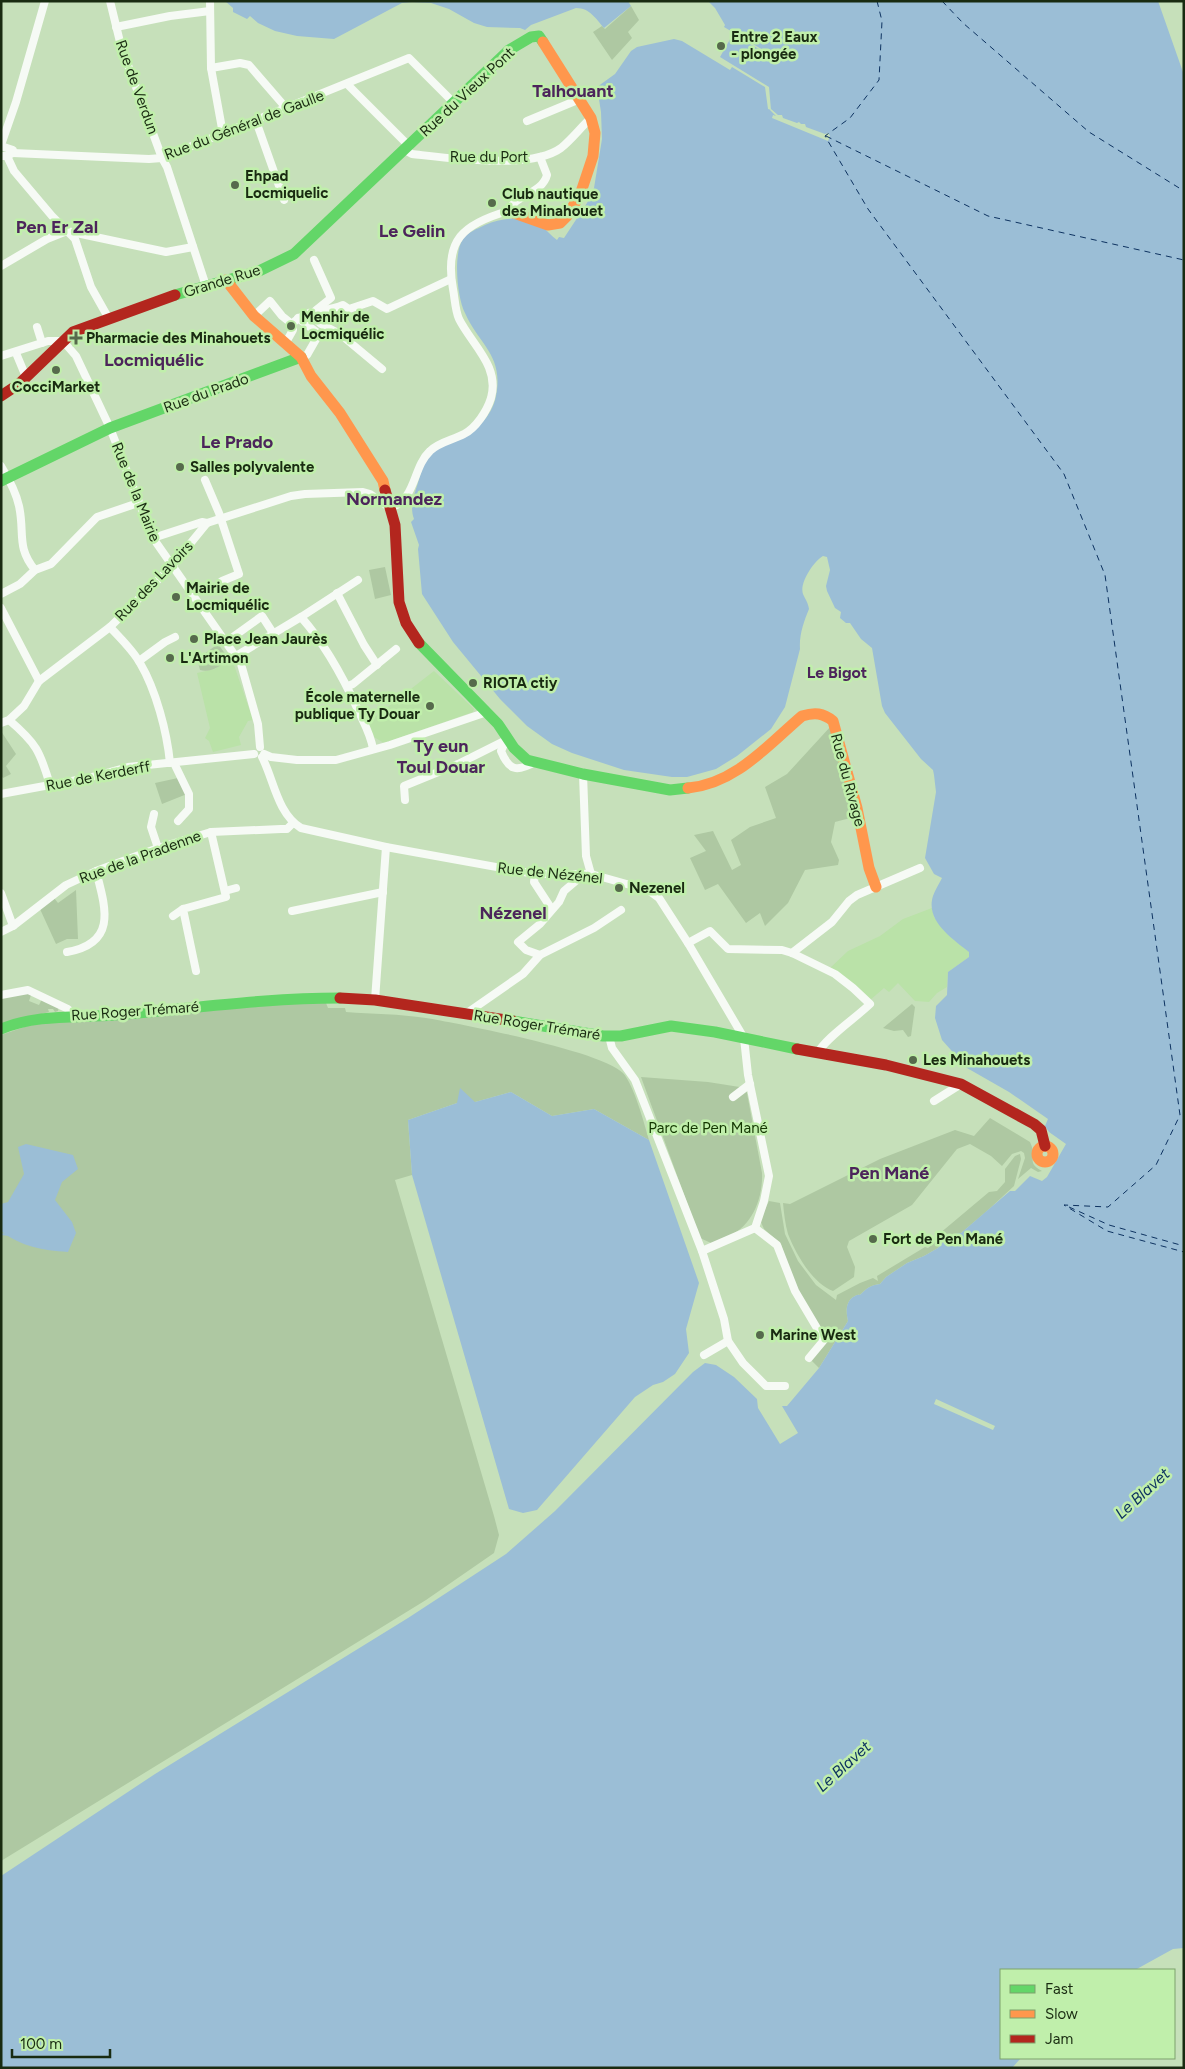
<svg xmlns="http://www.w3.org/2000/svg" width="1185" height="2069" font-family="Figtree,sans-serif">
	<style>
		.built { fill: #bae2a8 }
		.green { fill: #aec8a2 }
		.water { fill: #9bbed6 }
		.pier { fill: #c6e0ba }
		.lines { fill: none; stroke-linecap: round; stroke-linejoin: round }
		.stream { stroke: #9bbed6; stroke-width: 2 }
		.ferry { stroke: #0d3260; stroke-width: 1; stroke-dasharray: 6 5; stroke-linecap: butt }
		.street { stroke: #f6faf5; stroke-width: 8 }
		.fast { stroke: #63d668; stroke-width: 11 }
		.slow { stroke: #ff974d; stroke-width: 11 }
		.jam { stroke: #b3261e; stroke-width: 11 }
		.poi-dot { fill: #566a4c; stroke: #c0efab; stroke-width: 2 }
		.labels { text-anchor: middle; stroke-width: 5; stroke-linejoin: round; paint-order: stroke }
		.poi-label { font-size: 15px; font-weight: bold; fill: #192b11; stroke: #c0efab; text-anchor: start }
		.street-label { font-size: 15px; fill: #192b11; stroke: #c0efab }
		.park-label { font-size: 15px; fill: #133600; stroke: #c0efab }
		.neighbourhood-label { font-size: 16px; font-weight: bold; fill: #4c255b; stroke: #c0efab }
		.water-label { font-size: 16px; font-style: italic; fill: #0d3260; stroke: #c0efab }
		.quarter-label { font-size: 18px; font-weight: bold; fill: #4c255b; stroke: #c0efab }
	</style>
	<rect width="100%" height="100%" fill="#c6e0ba"/>
	<g class="built">
		<path d="M229 659 234 665 253 720 248 721 239 737 241 745 213 752 209 741 205 738 210 728 197 673 215 669Z"/>
		<path d="M434 671 474 709 473 712 384 743 374 737 367 723Z"/>
		<path d="M932 908 934 917 945 931 969 952V957L948 972 947 987 937 993 929 1002 915 1001 898 983 889 992 884 988 869 1001 829 969 848 951 880 936 903 919Z"/>
	</g>
	<g class="green">
		<path d="M631 6 639 20 628 32 632 38 612 60 593 32 602 26 605 29Z"/>
		<path d="M385 567 391 595 375 599 369 570Z"/>
		<path d="M218 644 229 659C221 666 211 673 200 670L197 659Z"/>
		<path d="M831 726 854 817 835 822 831 842 839 860 838 865 805 870 788 903 765 926 760 913 746 923 718 884 705 890 690 858 706 851 694 835 713 831 732 870 741 865 731 840 750 827 776 818 765 787 787 774Z"/>
		<path d="M1 731 16 754 6 766 11 774 3 778 1 775Z"/>
		<path d="M178 778 187 794 162 804 155 783Z"/>
		<path d="M76 890 78 939H67L56 944 40 909 54 898 58 903Z"/>
		<path d="M32 992 29 1001 39 1005 43 997 59 1005 58 1011 55 1012 53 1009H48L49 1012 1 1025V995Z"/>
		<path d="M326 1003 328 1008H345L346 1012C372 1014 400 1014 426 1018 461 1024 602 1051 623 1073 634 1085 644 1123 649 1140L594 1109 552 1116 511 1092 475 1102 457 1103 408 1120 412 1175 395 1180 494 1516 499 1535 494 1553 426 1600 1 1861V1035L36 1023 286 1004Z"/>
		<path d="M912 1004 915 1007 911 1036 908 1037 903 1030 894 1031 883 1028Z"/>
		<path d="M641 1077 708 1082 746 1088 762 1173C763 1196 754 1222 733 1234 727 1238 718 1240 711 1243L700 1238Z"/>
		<path d="M990 1118 1030 1142C1038 1158 1025 1162 1042 1171L1038 1172 1031 1168 1018 1179 1025 1158 1024 1153 1021 1151 1012 1154 1002 1166 991 1156 970 1144 957 1149 912 1205 849 1241 847 1247 855 1267 854 1277 833 1291C812 1283 796 1254 788 1234 785 1224 784 1213 783 1203L790 1204 880 1159 955 1130 974 1136Z"/>
		<path d="M1020 1154 1021 1159 1014 1186 987 1211 961 1233 949 1235 938 1248 924 1256 907 1263 886 1277 880 1284C872 1285 868 1287 862 1293 858 1297 861 1293 855 1296 845 1301 846 1312 848 1321L819 1368 810 1359 827 1339 795 1286 781 1244 764 1229 760 1220 769 1201 780 1203 785 1234 798 1261 816 1285 836 1300 837 1295 860 1283 873 1278 878 1281 877 1276 925 1247 928 1248 941 1237 939 1234 989 1192 997 1191 1005 1182V1169L1015 1156Z"/>
	</g>
	<g class="water">
		<path d="M225 1H628L631 6 604 28C596 19 590 8 576 8L531 25 525 30 520 28 487 27 474 23 449 9 431 3 412 2 402 3 334 39 297 36 275 31 258 23 250 16 247 19 233 12V8Z"/>
		<path d="M708 1H1158L1184 75V1948L1173 1949 1135 1970H1001V2058H1021L1012 2068H1V1876L155 1774 408 1618 506 1554 555 1511 693 1372 705 1363 716 1365 734 1377 757 1399 758 1408 780 1444 798 1433 782 1406H787L819 1368 848 1321C846 1312 845 1301 855 1296 861 1293 858 1297 862 1293 868 1287 872 1285 880 1284L886 1277 907 1263 924 1256 938 1248 949 1235 961 1233 1010 1191H1015L1030 1176 1042 1181 1047 1177 1066 1144 1049 1132 1045 1126 1048 1119 1009 1092 967 1068 942 1040 935 1018 936 1006 947 995 948 972 969 957V952C953 939 925 921 933 896 935 890 939 884 942 878L934 874 925 858 936 792 934 775 933 770 921 759 885 713 882 706 872 648 861 639 850 623H846L840 618 841 612 835 608 827 591 826 586 830 570 827 557 823 556C814 561 799 583 803 594 805 599 808 602 809 609 804 621 799 635 800 649L785 707 771 729 737 756 716 769 687 777H672L624 770 572 753 552 744 527 726 500 699 453 642 422 594 418 549 419 545 411 522 414 519C410 508 413 499 416 489 420 478 422 463 431 454 437 448 447 445 454 442 474 434 492 417 496 396 504 355 479 345 465 313 457 298 453 253 463 239 468 232 477 229 485 225 503 217 521 216 540 225 546 229 551 236 557 240L559 237 564 238 587 203 594 188 602 139 601 112 597 87 615 74 631 51 637 47 674 39 682 41 730 70 732 67 765 87 768 109 771 110 769 87 720 57 733 34 764 52 765 51 724 27 725 25 715 8Z"/>
		<path d="M460 1088 475 1102 511 1092 552 1116 594 1109 649 1140 699 1283 686 1329 689 1353 675 1374 663 1382 653 1385 635 1397 537 1510 523 1513 509 1509 412 1175 408 1120 457 1103Z"/>
		<path d="M26 1144 73 1155 78 1169 62 1182 55 1200 72 1222 76 1233 68 1252C42 1250 22 1247 1 1231V1204L8 1202 24 1174 18 1147Z"/>
	</g>
	<g class="pier">
		<path d="M771 109 778 115H782L783 118 797 123 799 122 801 124H805L806 127 825 134 828 133 830 136 828 141 772 118 773 115 776 116 770 110Z"/>
		<path d="M936 1399 995 1426 993 1430 934 1404Z"/>
	</g>
	<g class="lines">
		<path class="stream" d="M1 1234 9 1235"/>
		<g class="ferry">
			<path d="M877 1 882 21 879 80 850 118 825 136 868 209 1064 474 1105 575 1180 1115 1156 1165 1108 1207 1064 1205 1107 1231 1184 1252"/>
			<path d="M942 1 963 23 1089 132 1184 191"/>
			<path d="M826 136 988 216 1184 260"/>
			<path d="M1069 1207 1109 1225 1184 1246"/>
		</g>
		<g class="street">
			<path d="M110 1 121 46 162 158 167 167 206 286"/>
			<path d="M210 1 211 68 223 134"/>
			<path d="M116 27 170 16 210 11"/>
			<path d="M211 68 240 63 249 65 287 109"/>
			<path d="M347 84 409 146"/>
			<path d="M256 121 284 200"/>
			<path d="M527 121 580 99"/>
			<path d="M1 145 16 102 45 1"/>
			<path d="M1 146 13 150V153L7 156H1"/>
			<path d="M405 150 412 154C448 158 531 170 561 148 572 139 581 127 591 118"/>
			<path d="M13 153 149 159 162 158 409 58 453 102"/>
			<path d="M7 156 14 171 52 216 75 239 91 287 109 319"/>
			<path d="M314 260 331 298 316 310"/>
			<path d="M1 266 47 239 67 231 166 252 193 247"/>
			<path d="M309 313 321 324 340 334 382 369"/>
			<path d="M254 316 270 301 282 316 292 324"/>
			<path d="M298 318 319 334 307 355 301 357"/>
			<path d="M37 327 42 343"/>
			<path d="M285 344 293 330 292 324C306 309 325 313 343 305L349 309 373 301 387 309 451 279"/>
			<path d="M16 353 26 377"/>
			<path d="M1 356 48 341H63L76 356 110 428 153 538 241 664 258 724 260 747"/>
			<path d="M1 466C9 479 16 492 19 506 25 533 16 547 35 570"/>
			<path d="M205 480 219 513 239 574 222 581"/>
			<path d="M153 538 202 522 207 523"/>
			<path d="M337 593 364 645 377 665"/>
			<path d="M1 594 20 584 35 570 51 564 97 517 138 503"/>
			<path d="M1 608 39 681"/>
			<path d="M301 617 358 580"/>
			<path d="M110 627C120 638 133 650 140 663 156 690 167 732 170 763"/>
			<path d="M226 642 262 616 273 633"/>
			<path d="M236 656 301 617C325 644 343 677 358 710 364 723 371 735 373 749"/>
			<path d="M139 661 165 642 175 637"/>
			<path d="M348 686 353 684 396 649"/>
			<path d="M9 720C36 743 40 751 50 785"/>
			<path d="M1 723 9 720 24 706 39 681 110 627 172 566 207 523 291 496 305 494 363 492 370 494 390 508C417 499 412 468 430 451 439 442 453 440 464 434 476 428 487 411 491 398 500 366 472 345 459 319 455 310 455 299 453 289 444 240 463 224 508 211 516 194 542 194 547 175L540 157"/>
			<path d="M506 740 501 751C509 771 517 772 535 762"/>
			<path d="M264 754 271 757 297 760H336L390 745 487 712"/>
			<path d="M262 757C274 780 277 813 301 828L386 847 535 874H591L648 890 659 898 688 943 744 1038 748 1075 769 1176 764 1201 755 1228 702 1251"/>
			<path d="M174 763 189 794V809L178 821"/>
			<path d="M583 774 586 856 591 874"/>
			<path d="M1 794 88 778 128 767 254 754"/>
			<path d="M405 800 404 786 458 764 506 740"/>
			<path d="M154 814 151 827 158 848"/>
			<path d="M535 874 534 882 551 908"/>
			<path d="M225 891 236 888"/>
			<path d="M1 893 13 926"/>
			<path d="M292 911 383 892"/>
			<path d="M173 916 183 909"/>
			<path d="M1 932 13 926 66 885 96 871 158 848 211 832 281 829H287L293 823"/>
			<path d="M688 943 710 931 728 949 782 950 792 953 835 974 853 988 870 1004C857 1017 824 1039 818 1053"/>
			<path d="M67 952C117 943 106 909 96 871"/>
			<path d="M792 953 832 922 849 901 857 895 920 868"/>
			<path d="M540 955 526 950 518 942 540 924 559 902 564 891 584 874"/>
			<path d="M196 971 183 909 226 897 211 832"/>
			<path d="M1 995 28 990 68 1009"/>
			<path d="M375 1000 386 847"/>
			<path d="M467 1013 523 974 540 955 594 928 621 910"/>
			<path d="M609 1036 612 1048 635 1080 702 1251 724 1319 728 1341 743 1363 766 1386H785"/>
			<path d="M733 1097 750 1084"/>
			<path d="M934 1101 961 1084"/>
			<path d="M755 1228 777 1245 795 1291 824 1340 809 1358"/>
			<path d="M704 1355 728 1341"/>
		</g>
		<g class="fast">
			<path d="M175 295 259 271 294 254 509 50 531 37 539 36 543 42"/>
			<path d="M1 481 110 428 301 357"/>
			<path d="M419 643 498 724 514 748 527 760 583 774 670 790 688 788"/>
			<path d="M513 1021 603 1036H621L671 1026 715 1032 797 1049"/>
			<path d="M1 1029C37 1014 76 1018 114 1015 189 1009 264 998 340 998"/>
		</g>
		<g class="slow">
			<path d="M508 211 548 225 560 223 567 216 580 195 593 156 595 133 591 118 543 42"/>
			<path d="M226 280 254 316 301 357 311 376 340 413 383 481 385 490"/>
			<path d="M688 788C735 784 768 745 802 716 815 712 823 713 833 721L857 808 869 868 876 887"/>
			<circle cx="1045" cy="1154" r="8"/>
		</g>
		<g class="jam">
			<path d="M1 396 19 384 73 332 175 295"/>
			<path d="M385 490 395 525 399 602 406 623 419 643"/>
			<path d="M340 998 375 1000 513 1021"/>
			<path d="M797 1049 886 1065 961 1084 1034 1124 1041 1130 1045 1146"/>
		</g>
	</g>
	<g class="poi-dot">
		<circle cx="721" cy="46" r="5"/>
		<circle cx="235" cy="185" r="5"/>
		<circle cx="492" cy="203" r="5"/>
		<circle cx="291" cy="326" r="5"/>
		<path d="M73.5 330.5h5v5h5v5h-5v5h-5v-5h-5v-5h5z"/>
		<circle cx="56" cy="370" r="5"/>
		<circle cx="180" cy="467" r="5"/>
		<circle cx="176" cy="597" r="5"/>
		<circle cx="194" cy="639" r="5"/>
		<circle cx="170" cy="658" r="5"/>
		<circle cx="473" cy="683" r="5"/>
		<circle cx="430" cy="706" r="5"/>
		<circle cx="619" cy="888" r="5"/>
		<circle cx="913" cy="1060" r="5"/>
		<circle cx="873" cy="1239" r="5"/>
		<circle cx="760" cy="1335" r="5"/>
	</g>
	<g class="labels">
		<g class="poi-label">
			<text x="731" y="42">Entre 2 Eaux<tspan x="731" dy="17">- plongée</tspan></text>
			<text x="245" y="181">Ehpad<tspan x="245" dy="17">Locmiquelic</tspan></text>
			<text x="502" y="199">Club nautique<tspan x="502" dy="17">des Minahouet</tspan></text>
			<text x="301" y="322">Menhir de<tspan x="301" dy="17">Locmiquélic</tspan></text>
			<text x="86" y="343">Pharmacie des Minahouets</text>
			<text x="56" y="392" text-anchor="middle">CocciMarket</text>
			<text x="190" y="472">Salles polyvalente</text>
			<text x="186" y="593">Mairie de<tspan x="186" dy="17">Locmiquélic</tspan></text>
			<text x="204" y="644">Place Jean Jaurès</text>
			<text x="180" y="663">L'Artimon</text>
			<text x="483" y="688">RIOTA ctiy</text>
			<text x="420" y="702" text-anchor="end">École maternelle<tspan x="420" dy="17">publique Ty Douar</tspan></text>
			<text x="629" y="893">Nezenel</text>
			<text x="923" y="1065">Les Minahouets</text>
			<text x="883" y="1244">Fort de Pen Mané</text>
			<text x="770" y="1340">Marine West</text>
		</g>
		<g class="street-label">
			<text transform="translate(137 87) rotate(70)" y="5">Rue de Verdun</text>
			<text transform="translate(467 92) rotate(-43)" y="5">Rue du Vieux Pont</text>
			<text transform="translate(244 125) rotate(-21)" y="5">Rue du Général de Gaulle</text>
			<text x="489" y="162">Rue du Port</text>
			<text transform="translate(222 281) rotate(-17)" y="5">Grande Rue</text>
			<text transform="translate(206 393) rotate(-20)" y="5">Rue du Prado</text>
			<text transform="translate(136 492) rotate(68)" y="5">Rue de la Mairie</text>
			<text transform="translate(154 581) rotate(-46)" y="5">Rue des Lavoirs</text>
			<text transform="translate(98 776) rotate(-11)" y="5">Rue de Kerderff</text>
			<text transform="translate(848 780) rotate(75)" y="5">Rue du Rivage</text>
			<text transform="translate(140 857) rotate(-20)" y="5">Rue de la Pradenne</text>
			<text transform="translate(550 873) rotate(6)" y="5">Rue de Nézénel</text>
			<text transform="translate(135 1011) rotate(-4)" y="5">Rue Roger Trémaré</text>
			<text transform="translate(537 1025) rotate(9)" y="5">Rue Roger Trémaré</text>
		</g>
		<g class="park-label">
			<text x="708" y="1133">Parc de Pen Mané</text>
		</g>
		<g class="neighbourhood-label">
			<text x="837" y="678">Le Bigot</text>
		</g>
		<g class="water-label">
			<text transform="translate(1142 1493) rotate(-42)" y="6">Le Blavet</text>
			<text transform="translate(843 1766) rotate(-42)" y="6">Le Blavet</text>
		</g>
		<g class="quarter-label">
			<text x="573" y="97">Talhouant</text>
			<text x="57" y="233">Pen Er Zal</text>
			<text x="412" y="237">Le Gelin</text>
			<text x="154" y="366">Locmiquélic</text>
			<text x="237" y="448">Le Prado</text>
			<text x="394" y="505">Normandez</text>
			<text x="441" y="752">Ty eun<tspan x="441" dy="21">Toul Douar</tspan></text>
			<text x="513" y="919">Nézenel</text>
			<text x="889" y="1179">Pen Mané</text>
		</g>
	</g>
	<rect width="1185" height="2069" fill="none" stroke="#192b11" stroke-width="5"/>
	<rect x="1000" y="1969" width="175" height="90" fill="#c0efab" stroke="#7da16d"/>
	<rect x="1010" y="1985" width="25" height="8" fill="#63d668" stroke="#7da16d"/>
	<text x="1045" y="1994" font-size="15" fill="#192b11">Fast</text>
	<rect x="1010" y="2010" width="25" height="8" fill="#ff974d" stroke="#7da16d"/>
	<text x="1045" y="2019" font-size="15" fill="#192b11">Slow</text>
	<rect x="1010" y="2035" width="25" height="8" fill="#b3261e" stroke="#7da16d"/>
	<text x="1045" y="2044" font-size="15" fill="#192b11">Jam</text>
	<path d="M12 2049v8h98v-8" fill="none" stroke="#192b11" stroke-width="2.5"/>
	<text x="20" y="2049" font-size="15" fill="#192b11" stroke="#c0efab" stroke-width="4" paint-order="stroke">100 m</text>
</svg>
